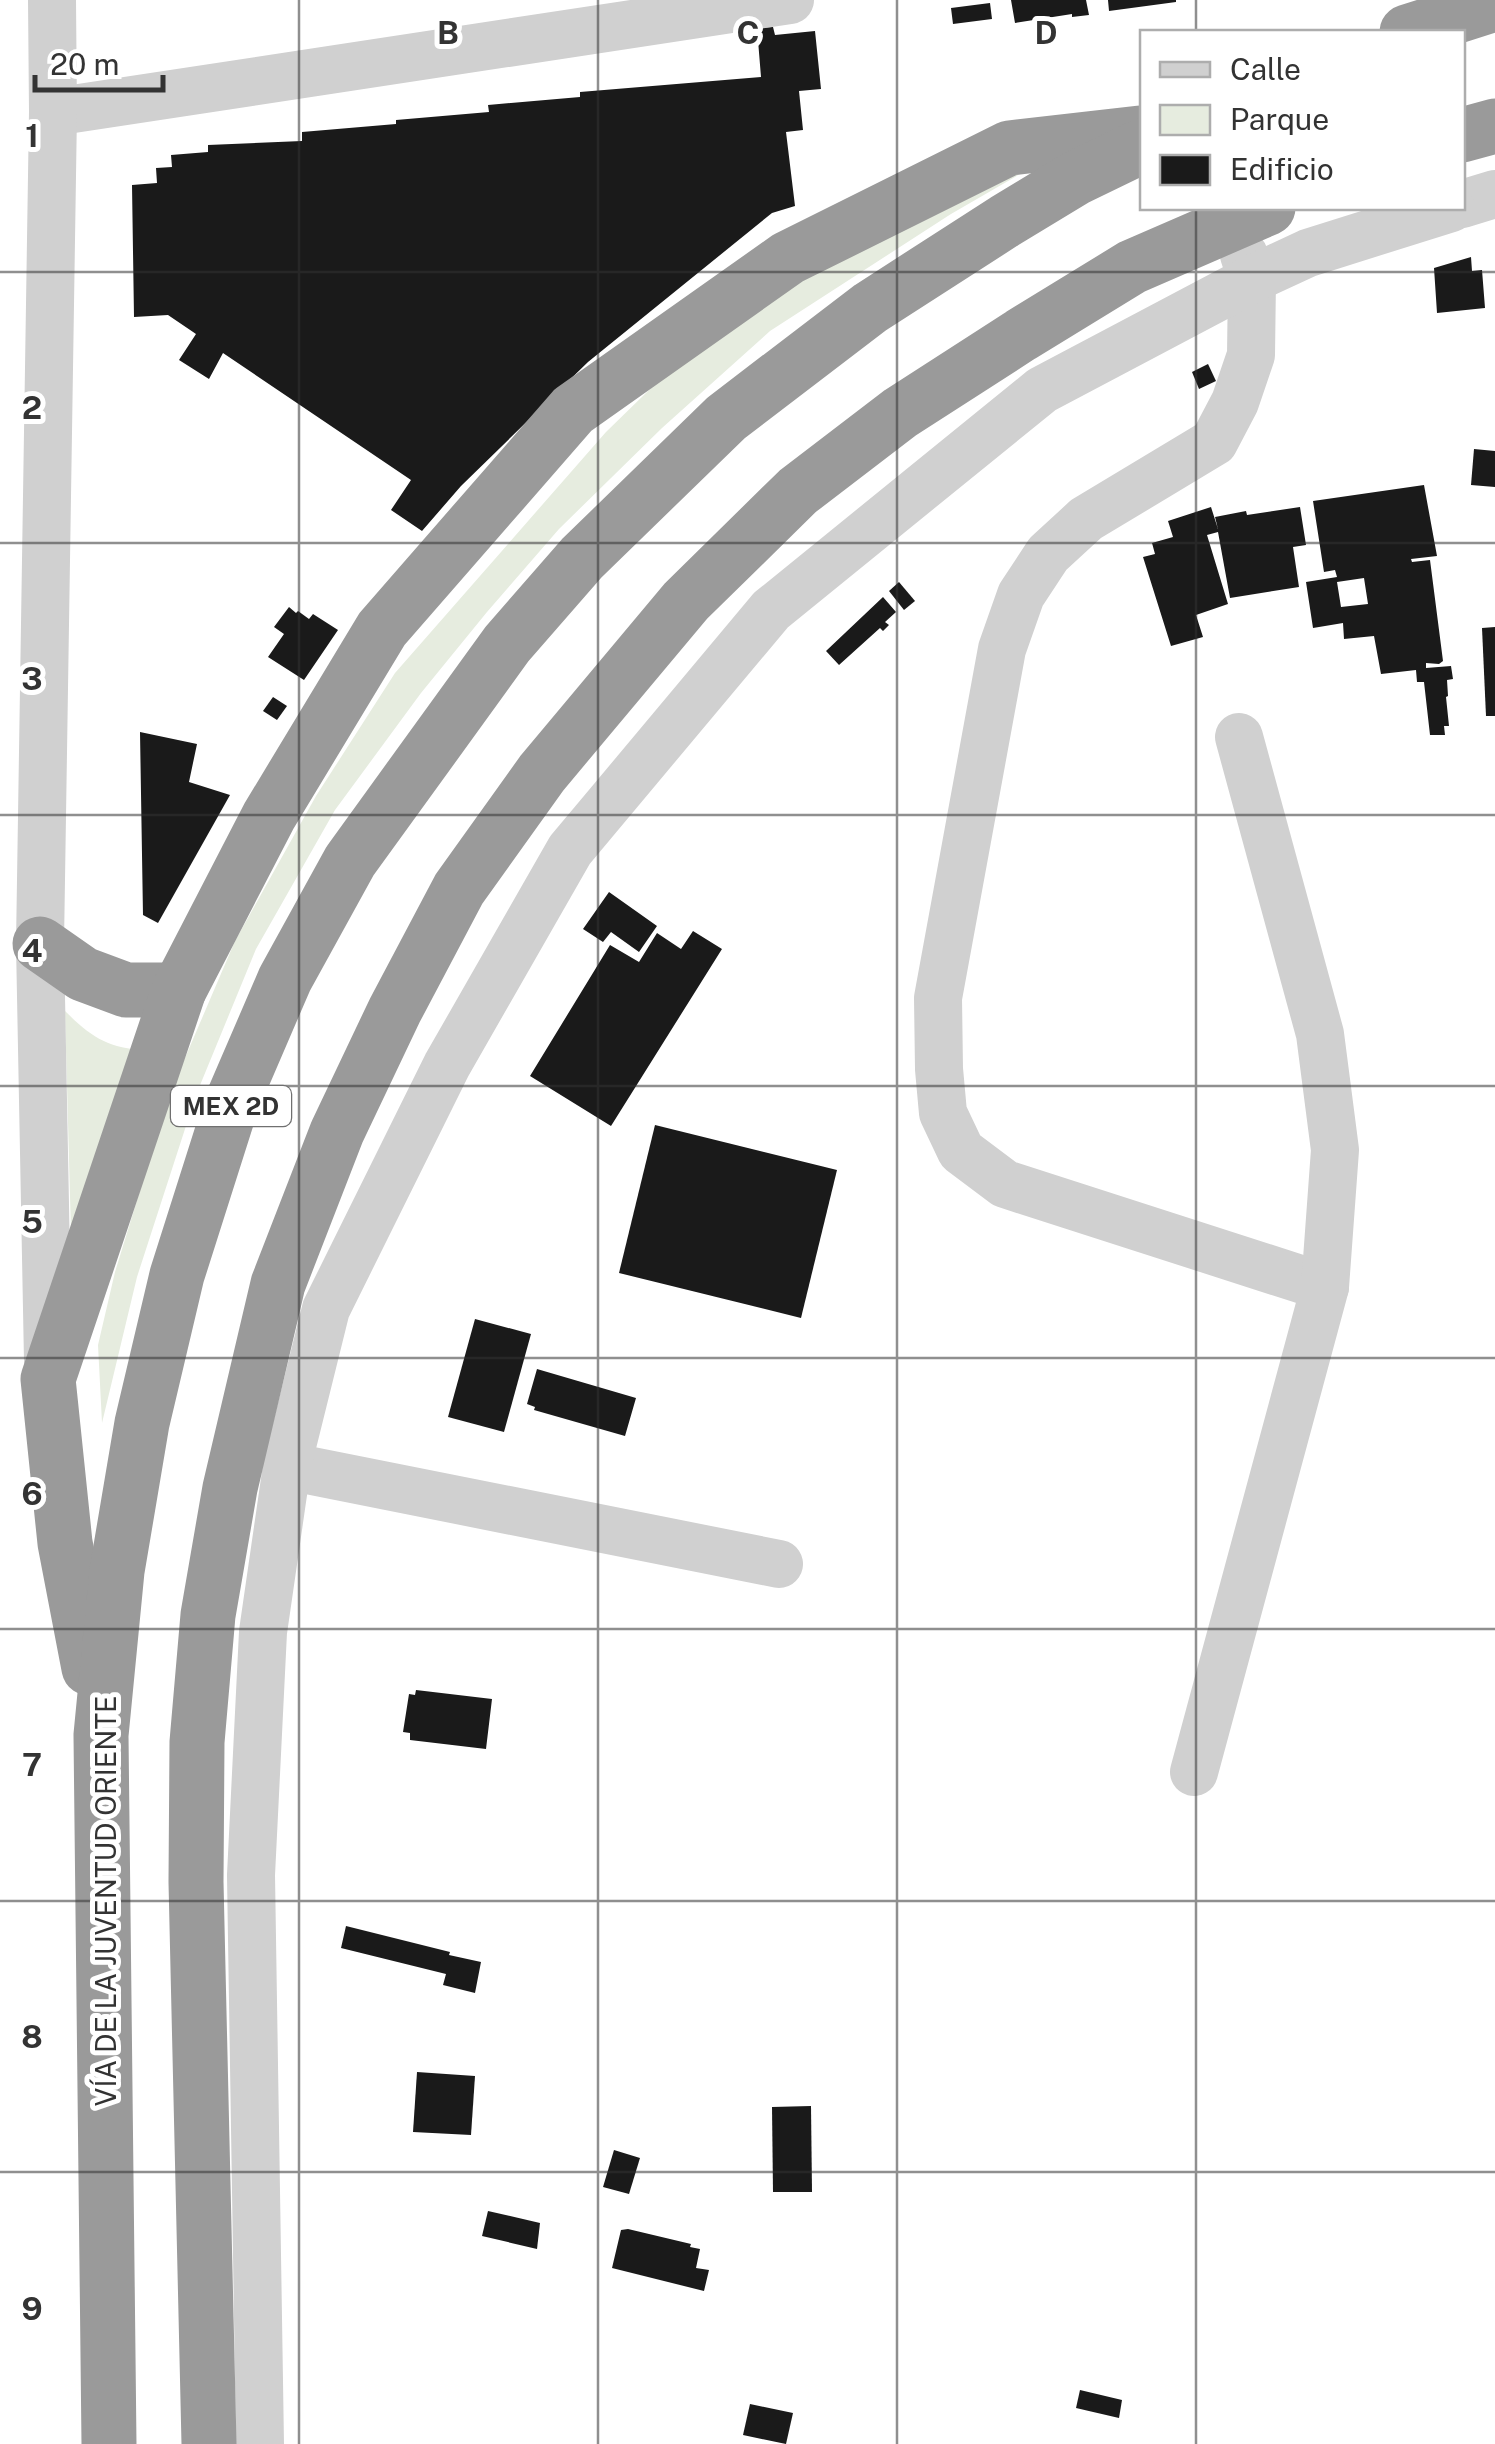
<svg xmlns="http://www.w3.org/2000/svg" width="1495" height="2444" font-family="'Public Sans',sans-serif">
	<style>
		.green { fill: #e6ecdf }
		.building { fill: #1a1a1a; fill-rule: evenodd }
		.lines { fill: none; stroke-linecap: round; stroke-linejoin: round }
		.minor { stroke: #d0d0d0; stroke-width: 48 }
		.highway { stroke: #9a9a9a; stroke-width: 55 }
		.grid { fill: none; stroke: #333; stroke-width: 2.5; stroke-opacity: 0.55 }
		.labels { text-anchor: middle; stroke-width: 10; stroke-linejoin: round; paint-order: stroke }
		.shield { fill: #fff; stroke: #707070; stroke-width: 2.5 }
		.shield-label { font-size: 25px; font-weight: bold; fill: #333 }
		.street-label { font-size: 28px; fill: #333; stroke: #fff }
		.grid-label { font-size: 32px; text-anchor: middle; font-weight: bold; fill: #333; stroke: #fff; stroke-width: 10; stroke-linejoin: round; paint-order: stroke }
	</style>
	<rect width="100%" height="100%" fill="#fff"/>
	<g class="green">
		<path d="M1039 163 951 214 770 331 662 428 559 529 487 612 421 693 335 810 256 949 196 1095 137 1277 102 1423 98 1345 115 1272 170 1093 235 941 316 796 395 673 606 432 688 352 760 300Z"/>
		<path d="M65 1011C92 1038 107 1047 146 1051L72 1270Z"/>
	</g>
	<g class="building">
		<path d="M1011 0H1086L1089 15 1072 17V14L1015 23Z"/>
		<path d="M1108 0H1176V2L1109 11Z"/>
		<path d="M990 3 992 19 953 24 951 8Z"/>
		<path d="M773 27 775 35 815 31 821 89 799 91 803 130 786 132 795 206 772 213 588 362 461 486 422 531 391 510 411 480 223 353 209 379 179 360 196 334 168 315 134 317 132 185 157 183 156 168 172 167 171 155 208 152V145L302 141V132L396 124V120L489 112 488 105 580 97V92L761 77 757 28Z"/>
		<path d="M1471 257 1472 271 1482 270 1485 308 1437 313 1434 268Z"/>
		<path d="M1208 364 1216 381 1199 389 1192 372Z"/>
		<path d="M1474 449 1495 451V487L1471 485Z"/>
		<path d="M1424 485 1437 556 1411 559 1412 562 1430 560 1443 661 1439 664 1426 663V668L1451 666 1453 679 1447 680 1448 696 1446 697 1449 726H1444L1445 735H1430L1424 682H1417L1416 670 1381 674 1374 636 1344 639 1343 623 1313 628 1306 582 1337 577 1335 570 1324 572 1313 501ZM1364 578 1368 604 1341 607 1337 582Z"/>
		<path d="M1211 507 1218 529 1215 517 1246 511 1247 515 1300 507 1306 545 1293 547 1299 587 1230 598 1218 532 1207 535 1228 604 1196 615 1203 637 1171 646 1143 557 1155 554 1152 543 1173 537 1168 521Z"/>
		<path d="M899 582 915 601 904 610 889 591Z"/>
		<path d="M883 597 896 612 885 622 889 625 883 631 880 628 839 665 826 651Z"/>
		<path d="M289 607 296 613 298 611 309 619 313 614 338 630 304 680 268 657 284 634 274 627Z"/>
		<path d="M1495 627V716H1486L1482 628Z"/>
		<path d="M273 697 287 706 277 720 263 711Z"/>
		<path d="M140 732 197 744 189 782 230 795 158 923 143 915Z"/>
		<path d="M609 892 657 926 639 952 611 932 603 942 583 929Z"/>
		<path d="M693 931 722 949 611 1126 530 1076 610 945 639 962 657 933 681 949Z"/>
		<path d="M655 1125 837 1170 801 1318 619 1273Z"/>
		<path d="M475 1319 531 1334 504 1432 448 1417Z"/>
		<path d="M537 1369 636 1398 625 1436 534 1410 535 1407 527 1404Z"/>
		<path d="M416 1690 492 1699 486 1749 410 1740V1733L403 1732 409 1694 415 1695Z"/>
		<path d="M346 1926 450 1952 449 1955 481 1962 475 1993 443 1985 446 1974 341 1948Z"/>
		<path d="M417 2072 475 2076 471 2135 413 2132Z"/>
		<path d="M811 2106 812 2192H773L772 2107Z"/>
		<path d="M614 2150 640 2158 629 2194 603 2187Z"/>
		<path d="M488 2211 540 2223 537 2249 482 2236Z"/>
		<path d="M628 2229 691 2244 690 2247 700 2249 696 2268 709 2270 704 2291 612 2268 621 2230Z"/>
		<path d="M1080 2390 1122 2400 1119 2418 1076 2408Z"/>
		<path d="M750 2404 793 2413 786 2444 743 2435Z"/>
	</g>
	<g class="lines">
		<g class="minor">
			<path d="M53 112 790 0"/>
			<path d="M1462 204 1495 194"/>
			<path d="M1244 255 1252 279 1251 355 1235 402 1214 442 1086 519 1048 554 1021 595 1002 649 938 998 939 1069 943 1113 961 1151 1005 1184 1325 1287"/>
			<path d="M48 1361 40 944 53 112 52 0"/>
			<path d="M287 1466 779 1564"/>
			<path d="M1194 1772 1325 1287 1335 1150 1320 1034 1239 737"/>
			<path d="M260 2444 251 1875 263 1632 287 1466 326 1309 447 1065 570 850 771 610 1042 390 1252 279 1308 253 1451 208"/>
		</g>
		<g class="highway">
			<path d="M1407 32 1495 4"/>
			<path d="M1462 135 1495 126"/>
			<path d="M40 944 83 974 126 990H179"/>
			<path d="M89 1668 65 1543 48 1379 179 990 269 816 382 629 573 410 788 258 1009 148 1140 133"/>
			<path d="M109 2444 101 1735 117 1571 142 1423 177 1275 232 1102 285 979 350 861 507 644 582 558 726 418 870 308 1005 221 1076 178 1142 146"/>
			<path d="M209 2444 196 1882 197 1742 208 1615 230 1488 278 1284 337 1132 395 1010 459 889 542 773 686 601 798 491 900 413 1021 335 1132 267 1268 208"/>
		</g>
	</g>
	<path class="grid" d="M299 0V2444M598 0V2444M897 0V2444M1196 0V32M1196 208V2444M0 272H1495M0 543H1495M0 815H1495M0 1086H1495M0 1358H1495M0 1629H1495M0 1901H1495M0 2172H1495"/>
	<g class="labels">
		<rect class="shield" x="171" y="1086" width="120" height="40" rx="8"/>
		<g class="shield-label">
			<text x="231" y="1115">MEX 2D</text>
		</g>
		<g class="street-label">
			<text transform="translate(106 1901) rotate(-90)" y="10">VÍA DE LA JUVENTUD ORIENTE</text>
		</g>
	</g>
	<g class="grid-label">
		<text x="448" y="44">B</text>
		<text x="748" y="44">C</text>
		<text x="1046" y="44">D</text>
		<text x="32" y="147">1</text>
		<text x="32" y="419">2</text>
		<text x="32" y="690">3</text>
		<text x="32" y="962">4</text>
		<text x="32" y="1233">5</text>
		<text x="32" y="1505">6</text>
		<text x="32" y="1776">7</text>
		<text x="32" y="2048">8</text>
		<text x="32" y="2320">9</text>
	</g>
	<rect x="1140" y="30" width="325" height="180" fill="#ffffff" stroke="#adadad" stroke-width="2.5"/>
	<rect x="1160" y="62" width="50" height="15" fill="#d0d0d0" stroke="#adadad" stroke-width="2.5"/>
	<text x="1230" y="80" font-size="30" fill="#333333">Calle</text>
	<rect x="1160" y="105" width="50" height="30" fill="#e6ecdf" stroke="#adadad" stroke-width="2.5"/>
	<text x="1230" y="130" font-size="30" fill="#333333">Parque</text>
	<rect x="1160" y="155" width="50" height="30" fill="#1a1a1a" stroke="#adadad" stroke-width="2.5"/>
	<text x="1230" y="180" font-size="30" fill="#333333">Edificio</text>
	<path d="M35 75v15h128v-15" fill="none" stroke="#333333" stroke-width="5"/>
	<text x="50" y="75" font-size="30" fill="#333333" stroke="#ffffff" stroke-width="8" paint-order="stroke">20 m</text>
</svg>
